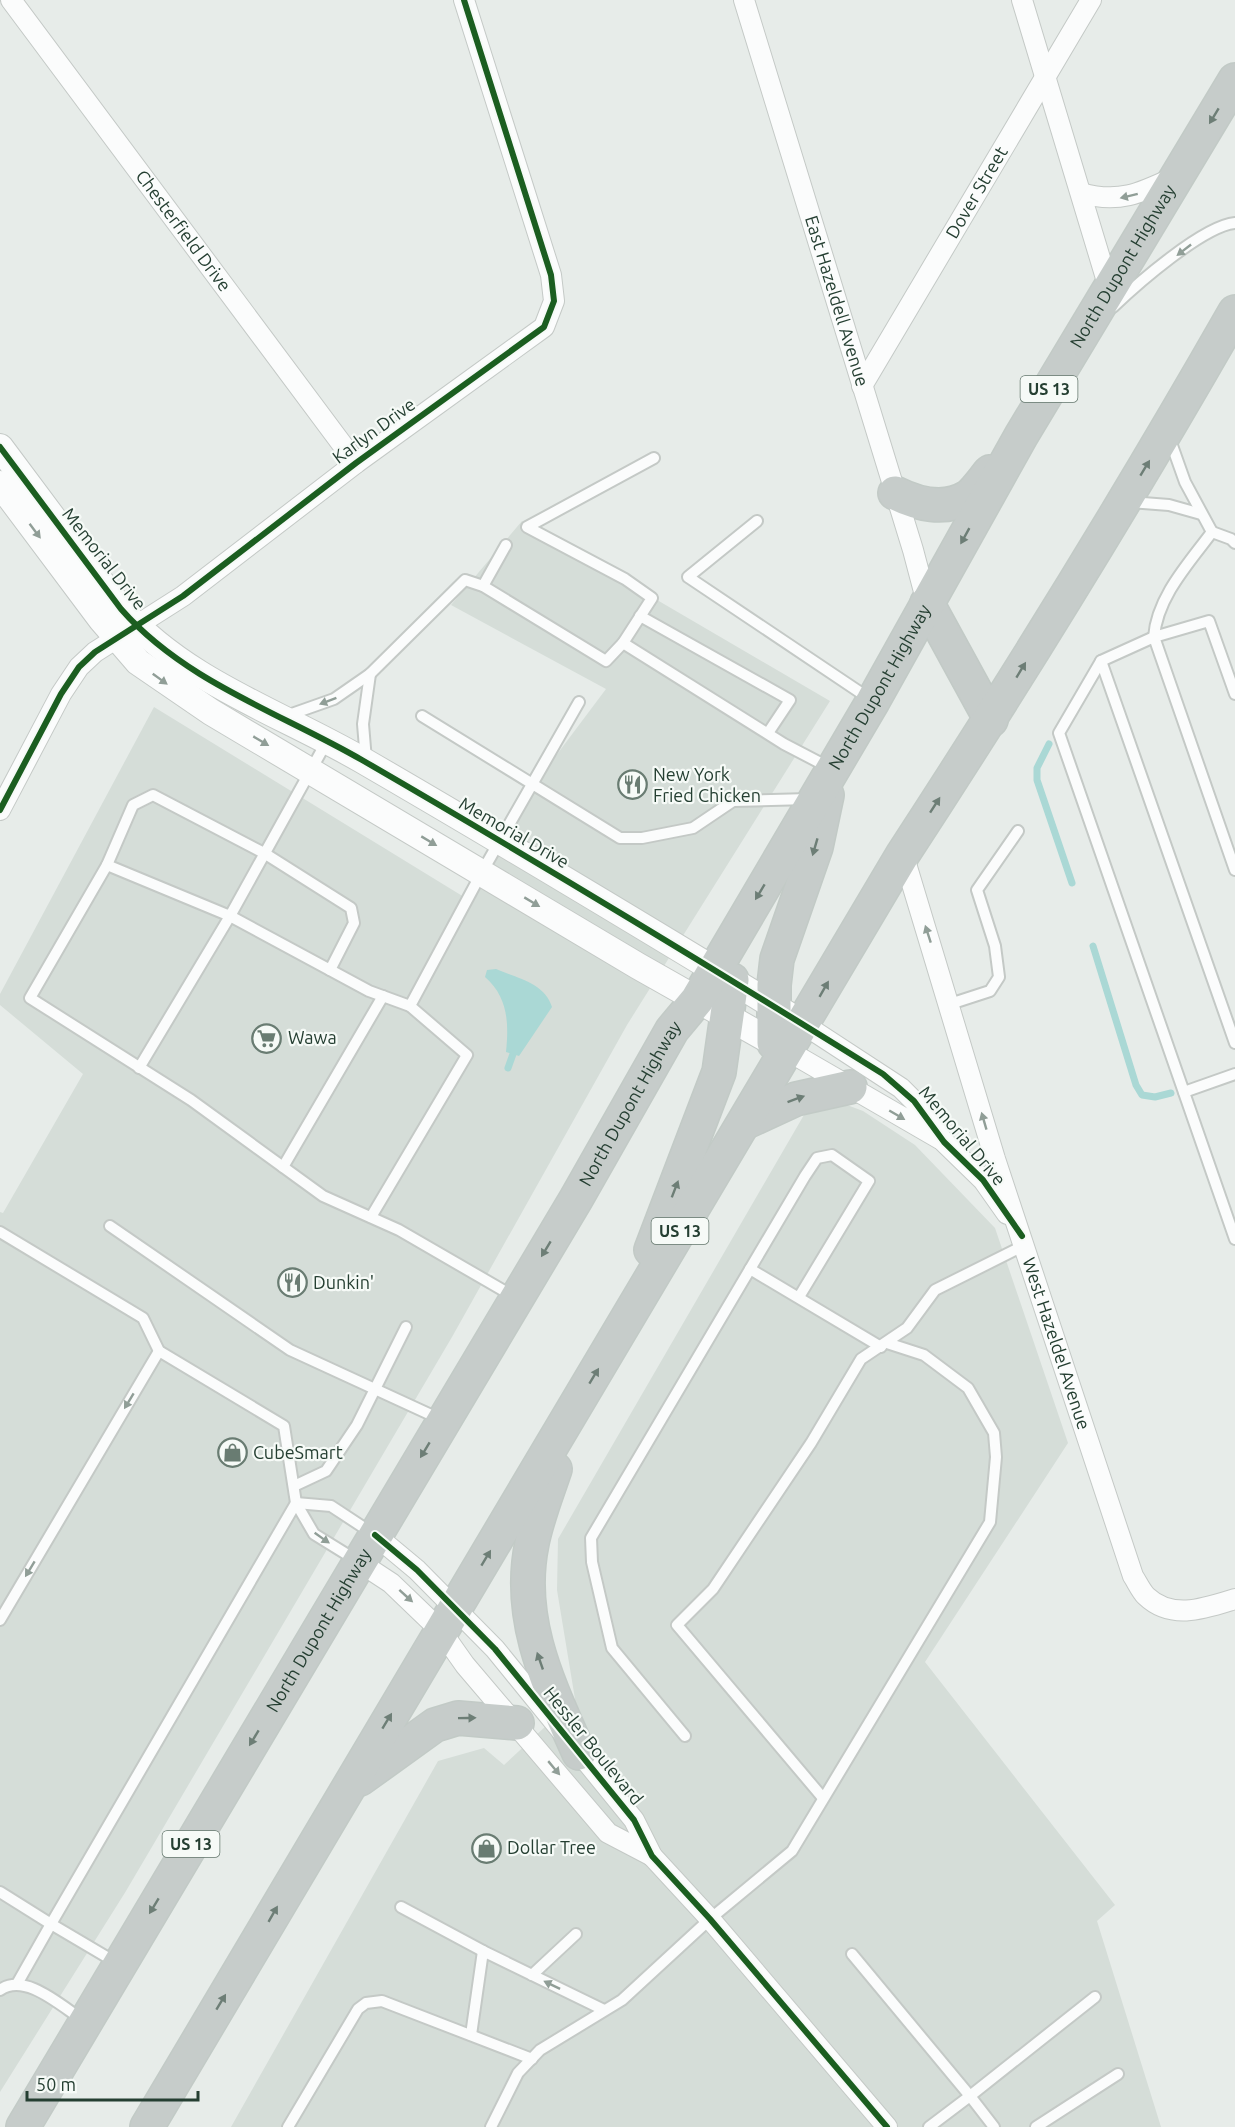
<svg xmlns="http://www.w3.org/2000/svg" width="1235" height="2127" font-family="Ubuntu,sans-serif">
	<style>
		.built { fill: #d5ddd8 }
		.water { fill: #aad8d5 }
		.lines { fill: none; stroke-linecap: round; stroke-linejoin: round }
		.stream { stroke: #aad8d5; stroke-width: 7 }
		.service-casing { stroke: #c4c9c6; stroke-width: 14 }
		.minor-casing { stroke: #c4c9c6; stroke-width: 22 }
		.tertiary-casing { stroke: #c4c9c6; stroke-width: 28 }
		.trunk-casing { stroke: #c2cac6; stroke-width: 36 }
		.service { stroke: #fbfcfc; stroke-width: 10 }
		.minor { stroke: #fbfcfc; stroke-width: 20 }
		.tertiary { stroke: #fbfcfc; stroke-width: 26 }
		.trunk { stroke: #c6ccca; stroke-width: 33 }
		.cycleway-casing { stroke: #f6faf7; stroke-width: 10 }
		.cycleway { stroke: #1b5e20; stroke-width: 6 }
		.oneway { fill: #6d7e76 }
		.oneway2 { fill: #909e97 }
		.labels { text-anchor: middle; stroke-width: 4.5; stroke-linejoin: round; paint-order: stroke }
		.shield { fill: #f6faf7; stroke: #64776d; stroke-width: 1.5 }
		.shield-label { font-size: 16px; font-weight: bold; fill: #253f32 }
		.street-label { font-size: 18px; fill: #253f32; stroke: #f6faf7 }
		.poi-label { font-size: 18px; fill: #253f32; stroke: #f6faf7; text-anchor: start }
	</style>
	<rect width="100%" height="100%" fill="#e7ece9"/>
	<g class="built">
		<path d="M522 521 830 701 627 1025 452 1337 126 1891 0 2092V1212L3 1213 83 1074 0 1005V994L154 707 464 897 510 817 606 689 451 605Z"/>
		<path d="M839 1102 863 1111 915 1145 995 1228 1068 1443 925 1662 1115 1905 1097 1921 1161 2127H231L438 1761 484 1748 504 1765 575 1699 557 1590 558 1539 808 1108Z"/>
	</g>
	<path class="water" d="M496 969C517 978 545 983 552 1007L519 1056 506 1052C509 1023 508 997 485 977L487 970Z"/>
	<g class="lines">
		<g class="stream">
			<path d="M1049 744 1037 768V780L1072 883"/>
			<path d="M1093 946 1136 1085 1142 1095 1155 1097 1171 1093"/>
			<path d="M508 1068 513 1054"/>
		</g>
		<defs>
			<g id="service">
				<path d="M1113 307C1137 284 1203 226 1235 223"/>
				<path d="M1169 437 1185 482 1212 532C1189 563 1157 597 1154 637L1235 870"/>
				<path d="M1130 502 1169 505 1201 514"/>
				<path d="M757 521 688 577 870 699"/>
				<path d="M1212 532 1231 539 1235 543"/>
				<path d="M483 586 506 545"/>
				<path d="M640 616 790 700 768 733"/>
				<path d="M623 643 784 744 830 768"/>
				<path d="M1101 661 1235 1043"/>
				<path d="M1235 694 1209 621 1154 637 1101 661 1059 733 1235 1239"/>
				<path d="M286 716 334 699 370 674 465 580 483 586 606 661 623 643 652 598 625 579 527 527 654 458"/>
				<path d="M422 716 620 838H642L693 828 733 801 809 799"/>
				<path d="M327 741 230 916 107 865 30 998 191 1100 323 1196 399 1230 513 1296"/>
				<path d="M366 760 363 724 370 674"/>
				<path d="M107 865 133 805 153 795 264 853 351 908 354 923 330 970"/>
				<path d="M950 1004 990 991 999 977 995 946 977 890 1018 831"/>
				<path d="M139 1068 230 916 369 991 410 1006"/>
				<path d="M1184 1092 1235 1074"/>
				<path d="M283 1167 383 996"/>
				<path d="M371 1217 467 1055 410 1006 482 872 579 702"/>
				<path d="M110 1226 290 1350 440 1419"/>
				<path d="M0 1232 143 1318 159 1351 284 1426 296 1503 314 1534 356 1560"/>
				<path d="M750 1269 881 1347"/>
				<path d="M294 1486 326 1471 357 1425 406 1327"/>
				<path d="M296 1503 331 1506 372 1533"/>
				<path d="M0 1620 159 1351"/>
				<path d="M685 1736 612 1648 592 1562 591 1538 805 1176 817 1158 832 1155 869 1181 799 1297"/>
				<path d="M823 1798 677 1625 713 1589 811 1443 861 1359 907 1328 935 1290 1025 1245"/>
				<path d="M0 1892 51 1924 296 1503"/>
				<path d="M401 1907 483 1951"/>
				<path d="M852 1954 970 2096 929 2127"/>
				<path d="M532 1975 576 1934"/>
				<path d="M17 1984 51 1924 117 1963"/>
				<path d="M0 1990C25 1972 61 2006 83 2020"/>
				<path d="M471 2035 483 1951 604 2010"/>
				<path d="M288 2127 358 2009 366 2003 382 2001 532 2059"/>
				<path d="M491 2127 518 2073 540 2050 622 2000 710 1919 792 1851 990 1522 996 1457 994 1433 968 1388 924 1355 887 1343"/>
				<path d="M994 2127 970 2096 1095 1997"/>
				<path d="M1036 2127 1118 2074"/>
			</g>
			<g id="minor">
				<path id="s1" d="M11 0 356 463"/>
				<path id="s2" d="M744 0 913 550 927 603"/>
				<path d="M1022 0 1109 288"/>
				<path d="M1081 193C1119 204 1141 193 1175 177"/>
				<path id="s3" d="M862 386 1091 0"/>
				<path d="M0 810 61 694 79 667 95 652 183 596 356 463 544 327 554 301 551 275 464 0"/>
				<path id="s4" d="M903 854 995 1159 1133 1576C1137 1582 1141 1591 1146 1596 1172 1621 1206 1608 1235 1599"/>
				<path d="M803 1024 901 1088 914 1101 944 1142 983 1180 1007 1214"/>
				<path d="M788 1051 940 1139"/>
				<path d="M375 1535 417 1570 495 1649 634 1820 652 1856 710 1919 887 2127"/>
				<path d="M359 1562 391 1583 441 1631 465 1665 608 1833 652 1856"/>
			</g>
			<g id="tertiary">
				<path d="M0 447 121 609C185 682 281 713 362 760 505 843 646 928 787 1014"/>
				<path d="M0 484 101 619 138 662 211 712 638 966 788 1051"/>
			</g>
			<g id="trunk">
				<path d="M895 493C917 504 945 511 968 497 976 491 984 479 990 472"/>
				<path d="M927 603 991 720"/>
				<path d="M774 1043V985L777 959 816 847 827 795"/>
				<path d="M746 1122 796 1099 850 1087"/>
				<path d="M651 1250 719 1072 732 980"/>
				<path d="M555 1469C547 1493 537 1518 532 1543 516 1620 549 1685 579 1753"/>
				<path d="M360 1779 435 1725 458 1718 517 1723"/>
				<path id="s5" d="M23 2127 576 1199 672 1030 697 1000 873 701 1021 436 1235 80"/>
				<path d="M147 2127 903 854C1019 676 1130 496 1235 312"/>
			</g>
		</defs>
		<use href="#service" class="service-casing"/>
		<use href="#minor" class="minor-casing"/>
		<use href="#tertiary" class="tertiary-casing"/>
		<use href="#trunk" class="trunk-casing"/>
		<use href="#service" class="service"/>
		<use href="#minor" class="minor"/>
		<use href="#tertiary" class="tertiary"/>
		<use href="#trunk" class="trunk"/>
		<defs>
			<g id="cycleway">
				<path d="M0 447 121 609C185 682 281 713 362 760 538 862 711 967 883 1074L914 1101 944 1142 983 1180 1022 1236"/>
				<path d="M0 810 61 694 79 667 95 652 183 596 356 463 544 327 554 301 551 275 464 0"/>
				<path d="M375 1535 417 1570 495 1649 634 1820 652 1856 710 1919 887 2127"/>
			</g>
		</defs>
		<use href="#cycleway" class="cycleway-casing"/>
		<use href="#cycleway" class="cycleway"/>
	</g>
	<defs><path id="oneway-solid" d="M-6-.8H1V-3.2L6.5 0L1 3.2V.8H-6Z" transform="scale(1.5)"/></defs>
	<g class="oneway">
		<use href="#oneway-solid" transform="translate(1214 116) rotate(121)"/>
		<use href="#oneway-solid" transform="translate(1145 468) rotate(-59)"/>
		<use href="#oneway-solid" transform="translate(965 536) rotate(119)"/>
		<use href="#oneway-solid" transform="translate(1021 670) rotate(-59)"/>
		<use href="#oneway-solid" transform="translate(935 805) rotate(-57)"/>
		<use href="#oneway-solid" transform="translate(815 847) rotate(106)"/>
		<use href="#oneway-solid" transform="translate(760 892) rotate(121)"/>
		<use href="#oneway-solid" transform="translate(824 989) rotate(-60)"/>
		<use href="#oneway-solid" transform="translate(796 1099) rotate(-20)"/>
		<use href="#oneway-solid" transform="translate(675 1189) rotate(-69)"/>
		<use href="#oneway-solid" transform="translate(546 1249) rotate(121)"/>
		<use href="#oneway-solid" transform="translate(594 1376) rotate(-59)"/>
		<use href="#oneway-solid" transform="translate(425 1450) rotate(121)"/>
		<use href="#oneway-solid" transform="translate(486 1558) rotate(-59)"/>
		<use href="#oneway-solid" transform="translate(540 1661) rotate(-109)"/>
		<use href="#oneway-solid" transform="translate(467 1718) rotate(-1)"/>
		<use href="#oneway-solid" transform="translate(387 1721) rotate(-59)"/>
		<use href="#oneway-solid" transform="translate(254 1738) rotate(121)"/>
		<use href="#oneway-solid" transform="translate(154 1906) rotate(121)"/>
		<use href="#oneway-solid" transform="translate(273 1914) rotate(-60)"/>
		<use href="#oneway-solid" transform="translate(221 2002) rotate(-59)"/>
	</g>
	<g class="oneway2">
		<use href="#oneway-solid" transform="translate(1129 196) rotate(166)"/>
		<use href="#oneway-solid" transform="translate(1184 250) rotate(142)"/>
		<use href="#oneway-solid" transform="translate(35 531) rotate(53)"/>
		<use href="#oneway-solid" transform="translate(160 679) rotate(36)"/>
		<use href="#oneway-solid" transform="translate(328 701) rotate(159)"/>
		<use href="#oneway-solid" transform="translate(261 741) rotate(31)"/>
		<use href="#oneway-solid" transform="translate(429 841) rotate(31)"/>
		<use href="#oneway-solid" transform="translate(532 902) rotate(31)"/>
		<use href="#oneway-solid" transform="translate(928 934) rotate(-108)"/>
		<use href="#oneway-solid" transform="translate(897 1115) rotate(30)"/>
		<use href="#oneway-solid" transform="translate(984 1121) rotate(-106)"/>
		<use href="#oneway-solid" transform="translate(129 1401) rotate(121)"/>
		<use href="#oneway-solid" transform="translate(322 1538) rotate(35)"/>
		<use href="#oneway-solid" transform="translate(30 1569) rotate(121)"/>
		<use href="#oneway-solid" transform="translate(406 1596) rotate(42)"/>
		<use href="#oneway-solid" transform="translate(554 1768) rotate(50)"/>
		<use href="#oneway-solid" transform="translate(552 1985) rotate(-154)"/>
	</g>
	<defs>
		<symbol id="restaurant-ring" viewBox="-11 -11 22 22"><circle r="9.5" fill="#f6faf7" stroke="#697c72" stroke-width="1.5"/><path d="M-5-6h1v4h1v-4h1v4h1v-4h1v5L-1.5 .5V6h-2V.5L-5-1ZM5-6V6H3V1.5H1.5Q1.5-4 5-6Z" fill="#697c72"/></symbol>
		<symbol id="supermarket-ring" viewBox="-11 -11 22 22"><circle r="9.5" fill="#f6faf7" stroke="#697c72" stroke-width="1.5"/><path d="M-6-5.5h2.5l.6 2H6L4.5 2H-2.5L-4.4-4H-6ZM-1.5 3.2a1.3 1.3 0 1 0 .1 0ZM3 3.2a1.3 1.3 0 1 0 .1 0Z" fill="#697c72"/></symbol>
		<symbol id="shop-ring" viewBox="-11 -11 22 22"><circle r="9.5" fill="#f6faf7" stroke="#697c72" stroke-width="1.5"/><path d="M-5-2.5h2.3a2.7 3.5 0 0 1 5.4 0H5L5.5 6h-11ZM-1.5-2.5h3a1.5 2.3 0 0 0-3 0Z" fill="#697c72"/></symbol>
	</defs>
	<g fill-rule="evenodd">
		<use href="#restaurant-ring" x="616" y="768" width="33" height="33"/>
		<use href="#supermarket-ring" x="250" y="1022" width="33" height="33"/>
		<use href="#restaurant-ring" x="276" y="1266" width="33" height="33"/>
		<use href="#shop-ring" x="216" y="1436" width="33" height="33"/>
		<use href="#shop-ring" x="470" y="1832" width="33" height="33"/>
	</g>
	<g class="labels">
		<g class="shield">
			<rect x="1020.5" y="376" width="57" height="26" rx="4.5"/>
			<rect x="651.5" y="1218" width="57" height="26" rx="4.5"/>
			<rect x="162.5" y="1831" width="57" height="26" rx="4.5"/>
		</g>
		<g class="shield-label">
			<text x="1049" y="395">US 13</text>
			<text x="680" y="1237">US 13</text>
			<text x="191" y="1850">US 13</text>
		</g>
		<g class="street-label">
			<text dy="6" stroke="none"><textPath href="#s3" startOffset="225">Dover Street</textPath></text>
			<text dy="6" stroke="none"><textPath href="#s1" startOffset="288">Chesterfield Drive</textPath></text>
			<text dy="6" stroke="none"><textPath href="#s5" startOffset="2162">North Dupont Highway</textPath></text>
			<text dy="6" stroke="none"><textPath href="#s2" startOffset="315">East Hazeldell Avenue</textPath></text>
			<text transform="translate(374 431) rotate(-36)" y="6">Karlyn Drive</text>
			<text transform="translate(104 559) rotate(52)" y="6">Memorial Drive</text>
			<text dy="6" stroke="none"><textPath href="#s5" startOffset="1676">North Dupont Highway</textPath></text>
			<text transform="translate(514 833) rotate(30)" y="6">Memorial Drive</text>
			<text dy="6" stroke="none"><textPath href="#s5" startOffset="1190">North Dupont Highway</textPath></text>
			<text transform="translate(962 1136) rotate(50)" y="6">Memorial Drive</text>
			<text dy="6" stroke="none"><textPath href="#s4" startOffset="513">West Hazeldel Avenue</textPath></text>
			<text dy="6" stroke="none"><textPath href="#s5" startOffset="578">North Dupont Highway</textPath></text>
			<text transform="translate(593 1746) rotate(51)" y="6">Hessler Boulevard</text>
		</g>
		<g class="poi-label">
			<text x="653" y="781">New York<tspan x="653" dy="21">Fried Chicken</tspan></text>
			<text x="288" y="1044">Wawa</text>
			<text x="313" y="1289">Dunkin'</text>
			<text x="253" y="1459">CubeSmart</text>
			<text x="507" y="1854">Dollar Tree</text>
		</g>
	</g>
	<path d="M27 2091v9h171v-9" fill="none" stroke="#253f32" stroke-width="3"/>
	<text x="36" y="2091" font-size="18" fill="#253f32" stroke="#f6faf7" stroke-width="4.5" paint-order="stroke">50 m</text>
</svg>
